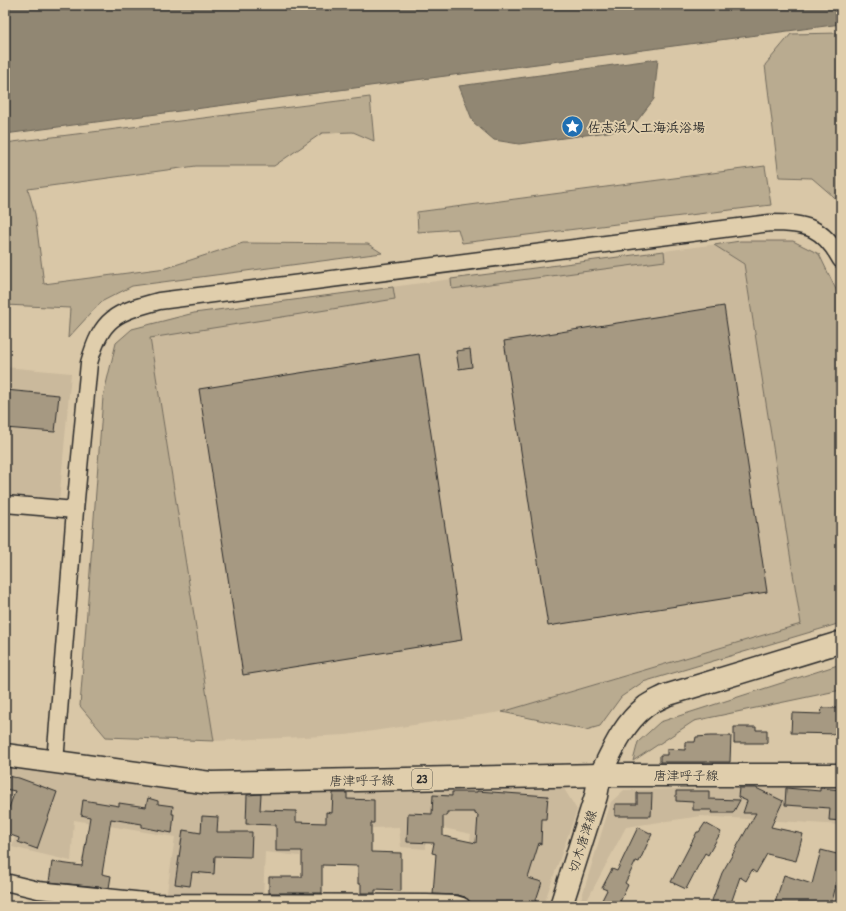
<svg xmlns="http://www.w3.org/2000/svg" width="846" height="911" font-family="'Patrick Hand','Klee One',sans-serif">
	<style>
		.built { fill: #cab99c }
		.green { fill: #b9ab90; stroke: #726b5e }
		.water { fill: #918773; stroke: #686256 }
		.building { fill: #a69982; stroke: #2b2b2b; fill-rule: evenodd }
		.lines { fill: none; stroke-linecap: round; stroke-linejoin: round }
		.minor-casing { stroke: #2b2b2b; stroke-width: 19 }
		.tertiary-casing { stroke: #2b2b2b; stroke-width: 24 }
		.secondary-casing { stroke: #2b2b2b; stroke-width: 25 }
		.primary-casing { stroke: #2b2b2b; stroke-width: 25 }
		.minor { stroke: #e0ceac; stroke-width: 16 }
		.tertiary { stroke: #e0ceac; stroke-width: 21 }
		.secondary { stroke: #e0ceac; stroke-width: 22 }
		.primary { stroke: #e0ceac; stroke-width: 22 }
		.labels { text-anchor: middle; stroke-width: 4; stroke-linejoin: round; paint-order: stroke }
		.shield { fill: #e0ceac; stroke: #615c52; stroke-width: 1 }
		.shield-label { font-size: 12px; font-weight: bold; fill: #2b2b2b }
		.poi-label { font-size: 13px; font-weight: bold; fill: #2b2b2b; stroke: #e0ceac; text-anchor: start }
		.street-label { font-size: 13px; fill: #2b2b2b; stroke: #e0ceac }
	</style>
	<rect width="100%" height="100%" fill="#d9c7a7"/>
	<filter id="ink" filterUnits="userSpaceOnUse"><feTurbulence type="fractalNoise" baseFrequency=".025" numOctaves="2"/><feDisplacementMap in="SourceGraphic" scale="8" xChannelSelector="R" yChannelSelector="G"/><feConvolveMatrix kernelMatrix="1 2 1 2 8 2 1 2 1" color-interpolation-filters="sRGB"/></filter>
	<g filter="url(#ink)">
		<g class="built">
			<path d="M740 241 801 624 501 712 346 735 214 741 148 324 194 313Z"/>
			<path d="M5 367 71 373 59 502 5 497Z"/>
			<path d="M5 765 150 788 206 792 563 787 577 810 543 906H475L459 901 471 834 425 824 426 849 401 847 399 827 348 829 301 850 300 856 265 852 263 900 166 899 175 837 74 820 71 861 12 847 21 816 5 812Z"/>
			<path d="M841 786V825L701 816 626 827 584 906H579L611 802 624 790Z"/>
		</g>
		<g class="green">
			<path d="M841 33V203L812 178 779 177 765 65 791 34Z"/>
			<path d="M370 97 374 141 353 132 322 133 274 166H196L28 189 35 214 44 284 166 268 243 243 368 244 382 253 132 286 101 302 68 338 70 308 5 305V143Z"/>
			<path d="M765 166 771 205 462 243 458 229 418 232 417 212Z"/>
			<path d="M740 241H793L819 254 841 300V623L643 682 621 697 600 726 586 730 502 712 801 624 744 264 714 245Z"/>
			<path d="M664 251 665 261 452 289 451 279Z"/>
			<path d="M393 287 395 299 150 338 214 741 106 737 80 706 103 397 116 343 132 329 194 313Z"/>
			<path d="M841 664V690L694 721 633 761 638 742 660 722Z"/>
		</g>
		<g class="water">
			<path d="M5 5H841V24L5 134Z"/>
			<path d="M658 59 654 99 637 121 615 131 519 144 494 140 473 122 459 86Z"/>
		</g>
		<g class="building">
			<path d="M724 306 767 592 548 626 504 341Z"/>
			<path d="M470 349 472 367 459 369 456 351Z"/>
			<path d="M419 354 462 640 243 675 199 389Z"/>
			<path d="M5 390 59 395 55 432 5 428Z"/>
			<path d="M822 708H841V734L791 733 792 713 821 714Z"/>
			<path d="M734 727H756V730H767V743H734Z"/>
			<path d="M710 736H731L730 762H660V755H667V749L685 750V742H695L696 737Z"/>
			<path d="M5 776 19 778 57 792 37 849 18 842 19 838 5 833V819L15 791 5 789Z"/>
			<path d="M739 788H756L783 801 771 827 803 834 796 861 767 854 756 873 752 870 746 881 740 877 730 906H710L722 873 756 813H743L747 801 738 797Z"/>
			<path d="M786 788 820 791V788L841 790V821L829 820 830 808 785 805Z"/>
			<path d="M477 791 548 796 546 819H542L541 844 539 843 528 878 542 882 534 906H485L470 902 465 897 458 895 433 894 436 854 432 853 434 843 407 842 408 813 432 814 433 795 452 796V792H477ZM447 812H475V814L478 815 476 843 443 836V816H447Z"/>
			<path d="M676 791H709V799L740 800 733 813H711L712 810H693V802L676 801Z"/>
			<path d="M333 793H347V799L374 800V823H371V852L401 853V891L375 890V893H361V884H358V866L322 865V893H269V877H302V851H276V825L246 824 247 795 261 794 260 810 296 811V822L326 823V812L332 813Z"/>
			<path d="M637 793H652L651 816H615V804H637Z"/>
			<path d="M148 798 158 801V804L173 806 172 814H174L172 833 142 827V824L111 819 102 874 111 876 109 888 49 882 52 862 82 866 90 817 81 815 83 800 119 806V803L146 807Z"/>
			<path d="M202 816 218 817 217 832H252L251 857 215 856 214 874 192 872 190 886 175 884 183 830 201 833Z"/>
			<path d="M705 823 721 832 708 855 705 853 686 889 671 882 697 832H699Z"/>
			<path d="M638 827 652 834 639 862 636 861 625 883 628 885 618 906H599L607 890 602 888 612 869 617 871Z"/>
			<path d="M821 850 841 855V873H839L831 906H774L784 875 812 884Z"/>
		</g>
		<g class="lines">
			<defs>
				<g id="minor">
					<path d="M5 504 75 510"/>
					<path d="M55 762 75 510 89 363C102 317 115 313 159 301L770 223C807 223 823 227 841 260"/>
					<path d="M5 882 38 890 154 902 427 903 455 904 462 906"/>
				</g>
				<path id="tertiary" d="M600 775C612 751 623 724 645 707 651 702 660 699 667 695L841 642"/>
				<path id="secondary" d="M561 906 596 796 600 775"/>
				<path id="primary" d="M5 755 210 783 600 775H841"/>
			</defs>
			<use href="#minor" class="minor-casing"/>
			<use href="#tertiary" class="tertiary-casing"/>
			<use href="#secondary" class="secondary-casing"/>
			<use href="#primary" class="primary-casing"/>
			<use href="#minor" class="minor"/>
			<use href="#tertiary" class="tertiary"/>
			<use href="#secondary" class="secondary"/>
			<use href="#primary" class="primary"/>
		</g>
	</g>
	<defs>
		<symbol id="sight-disc" viewBox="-11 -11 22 22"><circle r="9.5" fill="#1f6fb2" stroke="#e0ceac"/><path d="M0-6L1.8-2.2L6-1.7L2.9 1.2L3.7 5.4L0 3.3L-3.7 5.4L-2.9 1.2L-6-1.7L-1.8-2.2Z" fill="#fff"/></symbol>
	</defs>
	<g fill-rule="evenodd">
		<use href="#sight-disc" x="560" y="114" width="25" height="25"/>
	</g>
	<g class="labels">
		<rect class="shield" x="412" y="769" width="20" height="20" rx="3"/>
		<g class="shield-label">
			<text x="422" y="783">23</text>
		</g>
		<g class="poi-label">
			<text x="588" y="132">佐志浜人工海浜浴場</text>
		</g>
		<g class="street-label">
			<text x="686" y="780">唐津呼子線</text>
			<text transform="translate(362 780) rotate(-1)" y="5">唐津呼子線</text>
			<text transform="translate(582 841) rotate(-72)" y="5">切木唐津線</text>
		</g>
	</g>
	<rect width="846" height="911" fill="none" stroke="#e0ceac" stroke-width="20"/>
	<rect x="10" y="10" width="826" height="891" fill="none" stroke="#2b2b2b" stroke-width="1.5" filter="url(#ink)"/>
</svg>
